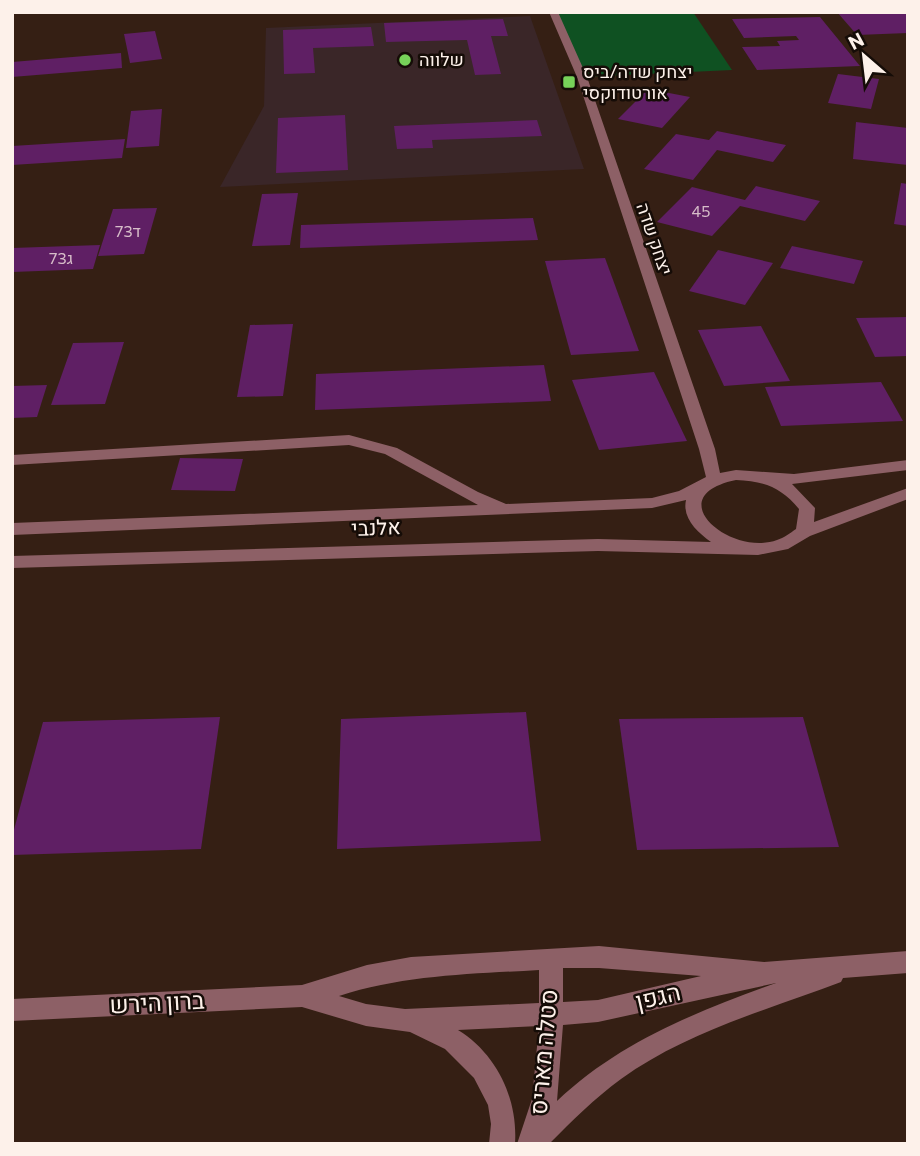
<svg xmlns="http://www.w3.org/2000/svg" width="920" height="1156" font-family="Commissioner,Heebo,sans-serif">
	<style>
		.education { fill: #3a2628 }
		.green { fill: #0f5122 }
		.building { fill: #5f1f64 }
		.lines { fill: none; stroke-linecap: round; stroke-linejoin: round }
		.minor { fill: #8d6066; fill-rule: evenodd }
		.poi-dot { fill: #77d259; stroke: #150c07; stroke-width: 2.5 }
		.labels { text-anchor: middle; stroke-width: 5; stroke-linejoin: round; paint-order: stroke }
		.far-number-label { font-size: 16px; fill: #d6bcc8 }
		.far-poi-label { font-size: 18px; fill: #fdf1ea; stroke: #150c07; text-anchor: start }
		.far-street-label { font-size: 18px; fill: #fdf1ea; stroke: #150c07 }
		.street-label { font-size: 21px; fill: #fdf1ea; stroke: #150c07 }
		.near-street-label { font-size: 24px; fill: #fdf1ea; stroke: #150c07 }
	</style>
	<rect width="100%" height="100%" fill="#351f14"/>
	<path class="education" d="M530 16 584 169 220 187 264 106 266 28Z"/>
	<path class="green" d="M693 12 732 70 582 77 553 13Z"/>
	<g class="building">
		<path d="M837 12H908V33L857 35Z"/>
		<path d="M820 17 860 66 757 70 742 47 780 46 777 41 799 40 796 36 744 38 732 19Z"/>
		<path d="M503 19 508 36H491L501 74 475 75 467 40 386 42 384 23Z"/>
		<path d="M371 27 374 46 313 48 315 73 284 74 283 30Z"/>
		<path d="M155 31 162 59 130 63 124 34Z"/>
		<path d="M121 53 122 68 12 77V62Z"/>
		<path d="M838 74 879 79 871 109 828 103Z"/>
		<path d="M648 89 690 97 662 128 618 119Z"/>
		<path d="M162 109 159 146 126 148 131 111Z"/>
		<path d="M345 115 348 170 276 173 278 118Z"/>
		<path d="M537 120 542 136 432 140 433 148 397 149 394 126Z"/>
		<path d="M856 122 908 128V165L853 159Z"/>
		<path d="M717 131 786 145 773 162 717 150 693 180 644 169 676 134 709 140Z"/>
		<path d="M125 139 122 158 12 165V146Z"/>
		<path d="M901 183 908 184V226L894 224Z"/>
		<path d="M756 186 820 201 805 221 740 206 712 236 657 222 692 187 745 200Z"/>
		<path d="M298 193 290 245 252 246 262 194Z"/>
		<path d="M157 208 144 254 98 256 113 209Z"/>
		<path d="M533 218 538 240 300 248 301 225Z"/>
		<path d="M100 245 93 269 12 272V248Z"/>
		<path d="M792 246 863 261 854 284 780 268Z"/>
		<path d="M718 250 773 263 745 305 689 291Z"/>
		<path d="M605 258 639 351 571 355 545 261Z"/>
		<path d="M908 317V356L875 357 856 318Z"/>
		<path d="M293 324 283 396 237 397 250 325Z"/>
		<path d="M761 326 790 381 724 386 698 330Z"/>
		<path d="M124 342 105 404 51 405 73 343Z"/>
		<path d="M544 365 551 401 315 410 316 374Z"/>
		<path d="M654 372 687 441 599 450 572 380Z"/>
		<path d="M881 382 903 421 781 426 765 387Z"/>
		<path d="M47 385 37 417 12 418V386Z"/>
		<path d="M180 458 243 459 235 491 171 490Z"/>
		<path d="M526 712 541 841 337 849 341 719Z"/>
		<path d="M220 717 201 849 12 855V837L43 722Z"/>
		<path d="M803 717 839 847 637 850 619 719Z"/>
	</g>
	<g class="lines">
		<g class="minor">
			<path d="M549 12H558L587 77 715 449 720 473 736 470 794 474 908 460V470L792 484 815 508 814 522 908 488V499L810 536 788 549 758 555 598 551 12 568V556L598 539 711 542C697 532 682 518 686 500L652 508 12 535V523L478 505 385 454 349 445 12 465V455L349 435 397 448 478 492 506 504 652 498 679 491 706 477 699 449 577 77ZM736 480C763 481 781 487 799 509L796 529C790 533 784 538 777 540 730 557 658 496 736 480Z"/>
			<path d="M599 946 764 962 908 951V973L843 978 841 982C767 1010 686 1032 621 1079 595 1098 572 1121 549 1144H517L532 1099 539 1026 458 1030C497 1054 518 1099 515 1144H489L491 1124 488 1105 474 1078 445 1049 410 1032 366 1026 302 1007 12 1021V999L302 985 367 965 411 957ZM563 968H599L701 976 598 1000 563 1002ZM539 970V1003L405 1009 366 1004 339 996C404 975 472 974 539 970ZM776 983C696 1012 619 1042 557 1101L563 1025 598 1022Z"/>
		</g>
	</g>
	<g class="poi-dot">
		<circle cx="405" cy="60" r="7"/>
		<rect x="562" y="75" width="14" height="14" rx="3.5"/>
	</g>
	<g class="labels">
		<g class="far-number-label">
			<text x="701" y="217">45</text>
			<text x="128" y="237">73ד</text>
			<text x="61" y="264">73ג</text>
		</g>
		<g class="far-poi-label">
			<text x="419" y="66">שלווה</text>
			<text x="583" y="78">יצחק שדה/ביס<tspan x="583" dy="21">אורטודוקסי</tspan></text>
		</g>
		<g class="far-street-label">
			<text transform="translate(654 239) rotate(71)" y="6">יצחק שדה</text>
		</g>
		<g class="street-label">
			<text transform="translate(376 528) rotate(-2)" y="7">אלנבי</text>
		</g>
		<g class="near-street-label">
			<text transform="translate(658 997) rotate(-13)" y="8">הגפן</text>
			<text transform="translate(157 1003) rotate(-3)" y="8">ברון הירש</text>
			<text transform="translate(544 1052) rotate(-85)" y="8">סטלה מאריס</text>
		</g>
	</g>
	<rect width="920" height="1156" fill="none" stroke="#fdf1ea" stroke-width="28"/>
	<g transform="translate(864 56) rotate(332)" stroke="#150c07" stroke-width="5" paint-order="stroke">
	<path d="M0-5L12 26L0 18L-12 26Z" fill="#fdf1ea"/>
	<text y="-10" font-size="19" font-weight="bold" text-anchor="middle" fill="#fdf1ea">N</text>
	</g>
</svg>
